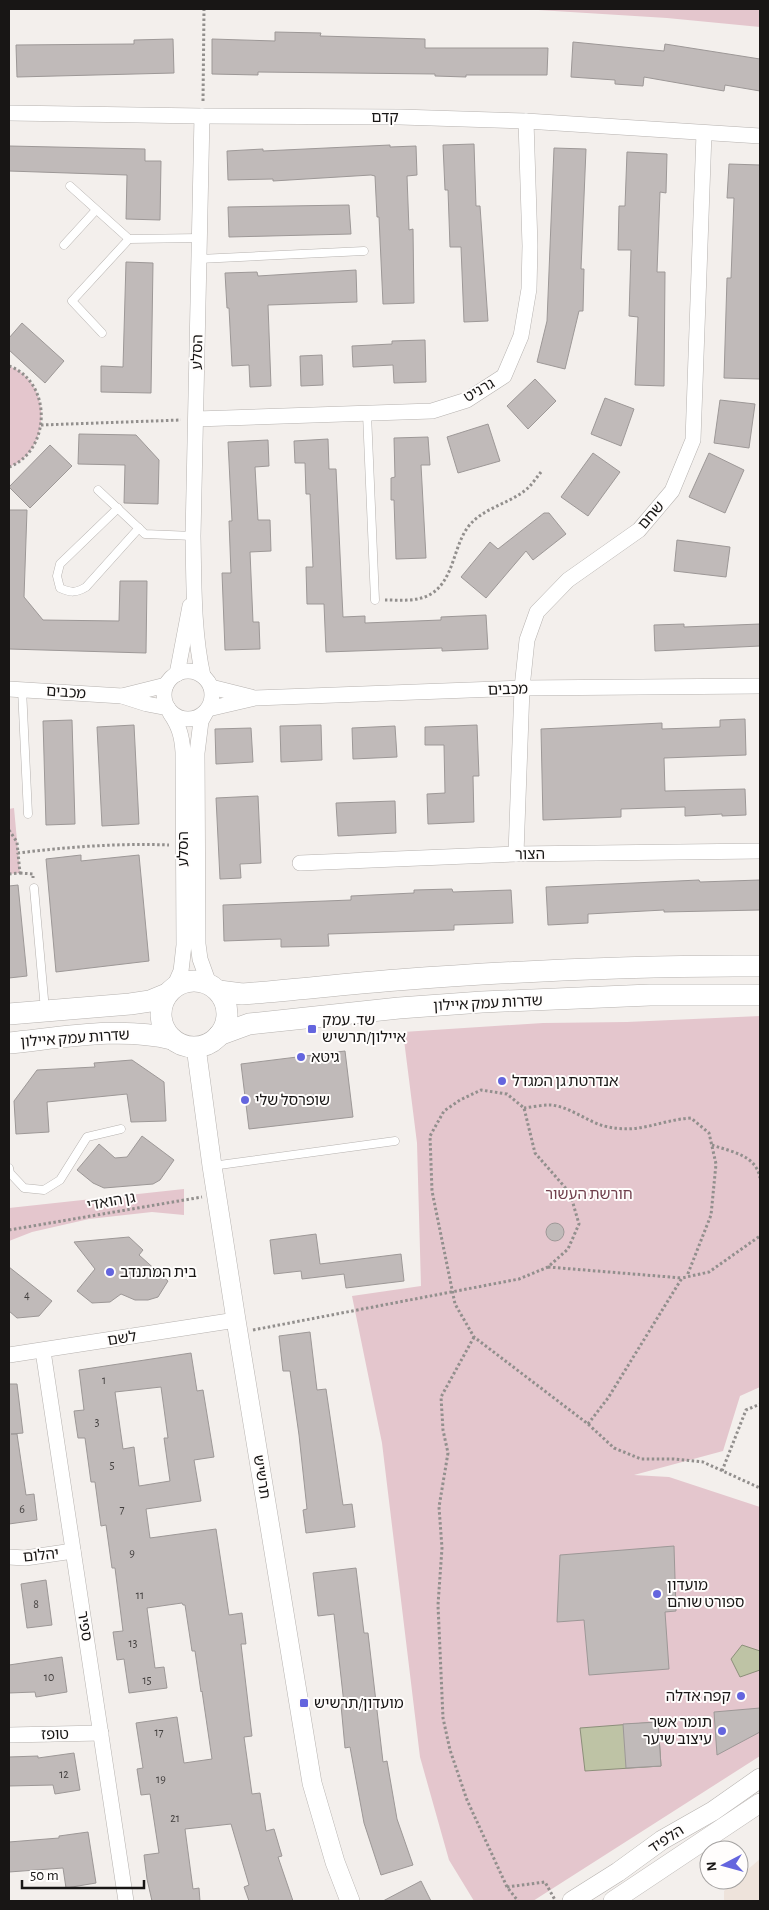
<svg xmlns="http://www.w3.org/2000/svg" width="769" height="1910" font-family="'Alegreya Sans','Noto Sans Hebrew',sans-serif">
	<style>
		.built { fill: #eee3db }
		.green { fill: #e4c6cd }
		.water { fill: #bec3a5; stroke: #8c8f7a }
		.building { fill: #c0bab9; stroke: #9d9897; fill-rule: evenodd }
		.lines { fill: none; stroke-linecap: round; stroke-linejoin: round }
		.service-casing { stroke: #b6b2af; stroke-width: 9 }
		.minor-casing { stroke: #b6b2af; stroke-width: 16 }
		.tertiary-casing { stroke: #b6b2af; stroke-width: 20 }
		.secondary-casing { stroke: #b6b2af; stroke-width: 22 }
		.path { stroke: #928f8d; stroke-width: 3; stroke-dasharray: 2.5 2.5; stroke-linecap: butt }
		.service { stroke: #fff; stroke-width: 8 }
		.minor { stroke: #fff; stroke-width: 15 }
		.tertiary { stroke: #fff; stroke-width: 19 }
		.secondary { stroke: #fff; stroke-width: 21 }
		.poi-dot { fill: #6465de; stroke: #fffdfc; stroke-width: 2 }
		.labels { text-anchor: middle; stroke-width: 4; stroke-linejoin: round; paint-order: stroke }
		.number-label { font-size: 12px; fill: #423f3e }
		.street-label { font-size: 15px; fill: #181615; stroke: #fffdfc }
		.poi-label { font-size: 15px; fill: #181615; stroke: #fffdfc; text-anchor: start }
		.park-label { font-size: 15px; fill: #71404d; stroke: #fffdfc }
	</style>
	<rect width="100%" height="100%" fill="#f3efec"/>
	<path class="built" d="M760 1859V1901H724V1891L736 1880H739V1877Z"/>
	<g class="green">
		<path d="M522 9H760V27L667 18Z"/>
		<path d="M9 366C53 382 51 451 9 467Z"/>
		<path d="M14 808 20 873 9 874V809Z"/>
		<path d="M760 1016V1387L740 1396 723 1451 634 1475 669 1477 760 1507V1756L533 1901H474L449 1860 420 1757 382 1443 352 1296 421 1286 417 1143 403 1032 543 1023 627 1022Z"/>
		<path d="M184 1189V1215L152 1212 89 1219 32 1232 9 1241V1208Z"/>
	</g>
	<g class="water">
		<path d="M742 1645 760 1651V1670L740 1677 731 1659Z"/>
		<path d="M658 1722 661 1766 585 1771 580 1728Z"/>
	</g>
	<g class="building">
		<path d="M275 32 321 33 320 36 425 39V48H548L547 75H466V77L435 76V74L258 72V75L212 74V39L275 41Z"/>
		<path d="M173 39 174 73 17 77 16 45 134 44V40Z"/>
		<path d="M573 42 664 51 665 44 760 59V91L725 85 724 91 644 77 643 86 615 84V80L571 77Z"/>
		<path d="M474 144 476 206H480L488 321 464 322 461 247H450L448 190H445L443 145Z"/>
		<path d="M390 145V147L416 146 417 175 407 176 409 230 413 229 414 303 383 304 379 217H377L375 176 371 175 273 181V179L228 180 227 151 263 149V151Z"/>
		<path d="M9 146 145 149V161H161L160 220 126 219 127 175 9 171Z"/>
		<path d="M554 148 586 149 581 269H584L583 311H579L565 369 537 362 547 321Z"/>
		<path d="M627 152 667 154 666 193 660 192 657 272H665L664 386 635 385 638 317 629 316 631 250H618L619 206H625Z"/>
		<path d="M729 164 760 165V379L724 378 727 278H731L734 198H727Z"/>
		<path d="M349 205 351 234 229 237 228 207Z"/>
		<path d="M126 262 153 263 151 393 101 392V366L123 367Z"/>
		<path d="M356 270 357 302 268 305 271 386 250 387 249 365 232 366 229 308H227L225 273 257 272 258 276Z"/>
		<path d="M22 323 64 361 45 383 9 350V338Z"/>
		<path d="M425 340 426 382 394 383 393 365 353 367 352 346 392 344V341Z"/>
		<path d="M322 355 323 385 301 386 300 356Z"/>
		<path d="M535 379 556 401 528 429 507 406Z"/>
		<path d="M605 398 634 409 621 446 591 434Z"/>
		<path d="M720 400 755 404 749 448 714 443Z"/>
		<path d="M488 424 500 461 458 473 447 437Z"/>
		<path d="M79 434 136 435 159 460 158 504 124 503 125 465 78 464Z"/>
		<path d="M428 437 430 465H421L426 558 396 559 394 500H391V478L395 477 394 438Z"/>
		<path d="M328 439 329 469H336L343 617 365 616V623L441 620V617L486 615 488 649 442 651V648L326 652 324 604H307L306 567H313L310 494H306L305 463H295L294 441Z"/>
		<path d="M268 440 269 466 255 467 258 520H270L271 551 250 552 253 622H259L260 649 225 650 222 573H231L229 521H232L228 442Z"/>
		<path d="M50 445 72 466 30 508 9 487Z"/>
		<path d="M593 453 620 472 588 516 561 497Z"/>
		<path d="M709 453 744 470 725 513 689 497Z"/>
		<path d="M9 510H27L24 597 43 620 119 621 120 581H147L146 653 9 649Z"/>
		<path d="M544 513H549L566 534 533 560 526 551 486 598 461 577 490 542 498 549Z"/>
		<path d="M677 540 730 547 726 577 674 571Z"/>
		<path d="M684 624V627L760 624V646L655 651 654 625Z"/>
		<path d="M745 719 746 755 664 758 665 791 745 789 746 815 722 816V814L685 816V807L621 809V817L543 820 541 729 662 723V729L720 727V720Z"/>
		<path d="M72 720 75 824 46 825 43 721Z"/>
		<path d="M134 725 139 824 102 826 97 727Z"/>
		<path d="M321 725 322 760 281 762 280 726Z"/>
		<path d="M477 725 479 776H473L474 822 428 824 427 794 445 793 444 745H425V727Z"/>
		<path d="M395 726 397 757 353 759 352 728Z"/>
		<path d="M251 728 253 762 216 764 215 729Z"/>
		<path d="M258 796 261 863 240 864 241 878 220 879 216 798Z"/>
		<path d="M395 801 396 833 338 836 336 803Z"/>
		<path d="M81 855V861L139 855 149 961 56 972 46 859Z"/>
		<path d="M699 880 700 882 760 880V910L664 912V910L588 914V923L548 925 546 887Z"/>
		<path d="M18 885 27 976 9 978V886Z"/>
		<path d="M452 889 453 892 511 890 513 923 454 925V930L328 934 329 946 281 947V939L224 941 223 905 351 900V896L414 893V890Z"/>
		<path d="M345 1051 353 1117 249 1129 241 1064Z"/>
		<path d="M132 1060 164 1082 166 1121 131 1122 127 1094 47 1102 49 1132 16 1134 14 1101 37 1070 95 1067 94 1063Z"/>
		<path d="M142 1136 174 1160 160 1180 153 1184 104 1188 93 1183 77 1170 99 1144 115 1158 127 1157Z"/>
		<circle cx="555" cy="1232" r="9"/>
		<path d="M316 1234 320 1264 401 1254 404 1281 346 1288 344 1274 302 1279 301 1271 274 1274 270 1240Z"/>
		<path d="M129 1237 143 1250 139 1255 168 1281 158 1297 148 1300H135L121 1294 110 1302 92 1303 77 1291 95 1269 74 1242Z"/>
		<path d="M9 1267 52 1301 39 1316 17 1318 9 1311Z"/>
		<path d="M310 1332 317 1390 326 1389 343 1505 352 1504 355 1527 306 1533 303 1510 307 1509 299 1435 290 1371H283L279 1336Z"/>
		<path d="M191 1353 197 1391 203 1390 214 1457 194 1460 201 1501 146 1509 150 1538 216 1529 229 1615 242 1613 246 1644H241L252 1736 244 1737 252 1794 260 1793 266 1831 274 1829 282 1856 278 1857 293 1901H249L244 1887 249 1885 231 1824 185 1829 193 1889 199 1888 200 1901H152L147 1879 144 1855 159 1853 150 1794 141 1795 137 1769 143 1768 136 1723 177 1717 184 1763 212 1759 202 1691 201 1692 195 1651H192L185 1605H183L182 1603 147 1608 155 1668 164 1667 167 1688 129 1693 124 1659 117 1660 113 1632 123 1631 115 1568H112L106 1525 101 1526 95 1482H91L85 1438H78L74 1411 84 1410 79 1370ZM161 1387 168 1438H164L170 1481 139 1486 134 1447 123 1449 115 1392Z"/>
		<path d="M9 1384H17L23 1433 11 1434H17L26 1495 34 1494 37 1520 9 1524Z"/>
		<path d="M674 1546 676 1611 665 1612 669 1669 589 1675 584 1620 557 1622 560 1555Z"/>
		<path d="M356 1568 364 1633H368L383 1762 387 1761 397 1819 413 1865 381 1875 364 1823 350 1747 345 1748 341 1705 344 1704 334 1614 318 1616 313 1573Z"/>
		<path d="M46 1580 52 1625 27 1628 21 1584Z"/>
		<path d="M62 1657 67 1692 36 1697 35 1692 9 1693V1665Z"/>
		<path d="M760 1708V1732L717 1755 714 1712Z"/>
		<path d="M658 1722 661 1766 626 1768 623 1724Z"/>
		<path d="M74 1753 80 1790 55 1794 53 1785 9 1786V1757L38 1756V1758Z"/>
		<path d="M88 1832 96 1883 66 1888 63 1868 9 1872V1842L59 1838V1836Z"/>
		<path d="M421 1881 431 1901H383Z"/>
	</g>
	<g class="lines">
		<defs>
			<g id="service">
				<path d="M70 186 129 239 200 238"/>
				<path d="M64 245 96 210"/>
				<path d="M199 259 364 251"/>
				<path d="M102 333 72 301 129 239"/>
				<path d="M367 414 375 600"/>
				<path d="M98 490 145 534 193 536"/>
				<path d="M118 508 60 564 57 576 60 588C71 593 76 593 86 587L139 528"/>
				<path d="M22 689 28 814"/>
				<path d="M34 888 45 1010"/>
				<path d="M212 1166 395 1141"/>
				<path d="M9 1168 10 1173 24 1188 44 1190 60 1180 87 1137 121 1129"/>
			</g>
			<g id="minor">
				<path d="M9 113 202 116 400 117 526 121 760 136"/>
				<path d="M202 116 193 536C194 582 193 631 203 676"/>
				<path d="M196 419 432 411 467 400 504 376 521 336 529 289 530 246 526 121"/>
				<circle cx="188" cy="695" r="24"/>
				<path d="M177 674 190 606"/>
				<path d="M211 687 251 697"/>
				<path d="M9 689 122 696 147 704 168 708"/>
				<path d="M122 696 166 685"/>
				<path d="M208 709 255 698 522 688 760 686"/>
				<path d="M206 712 201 721 197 753 198 944 200 959 209 984"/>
				<path d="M170 713C179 726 182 736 183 752L184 945 181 971 174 987"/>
				<path d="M516 854 522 688 527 640 537 612 568 580 639 530 672 491 693 440 704 133"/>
				<path d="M300 863 516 854 760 851"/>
				<path d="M43 1351 126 1901"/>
				<path d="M9 1355 236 1320"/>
				<path d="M9 1557 25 1558 73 1551"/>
				<path d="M9 1735 101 1733"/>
			</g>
			<g id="tertiary">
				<path d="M196 1047 212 1166 236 1320 312 1783 335 1862 350 1901"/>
				<path d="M572 1901 618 1872 662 1840 713 1811 760 1778"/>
				<path d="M613 1901 760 1803"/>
			</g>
			<g id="secondary">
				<circle cx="194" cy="1014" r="33"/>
				<path d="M219 991 242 994C293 990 345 984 397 980 517 971 639 965 760 966"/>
				<path d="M9 1014 130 1004 150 1001 167 994"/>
				<path d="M219 1035 249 1024 399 1008 482 1002 650 995H760"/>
				<path d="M9 1043C60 1038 121 1026 172 1039"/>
			</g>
		</defs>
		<use href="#service" class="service-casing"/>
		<use href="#minor" class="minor-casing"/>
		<use href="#tertiary" class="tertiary-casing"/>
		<use href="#secondary" class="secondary-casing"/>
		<g class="path">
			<path d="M203 101 204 9"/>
			<path d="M9 366C53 382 51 451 9 467"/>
			<path d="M41 425 181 420"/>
			<path d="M385 600C399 600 418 602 431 594 454 580 453 547 468 527 483 507 511 504 529 487 533 483 537 477 541 472"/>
			<path d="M9 830 17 842 18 853C68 847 118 843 169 845"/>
			<path d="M20 873 33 874V878"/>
			<path d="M9 874 20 873 18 853"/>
			<path d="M524 1108C532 1107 542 1105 550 1105 569 1106 586 1121 604 1126 639 1135 659 1120 691 1118L709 1133 716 1164 711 1215 687 1276"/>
			<path d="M712 1145C732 1152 756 1155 760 1178"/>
			<path d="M9 1230 202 1197"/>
			<path d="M548 1267 682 1278"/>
			<path d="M253 1330 519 1279 548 1267 568 1249 579 1224 570 1193 535 1153 524 1108 507 1094 481 1090 460 1100 444 1111 430 1136 432 1191 455 1304 474 1337 588 1424 614 1448 641 1459H674L703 1462 760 1488"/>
			<path d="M474 1337 441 1397 443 1430 448 1453 439 1507 442 1548 438 1605 443 1718 450 1750 467 1800 507 1887 518 1901"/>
			<path d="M588 1424 608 1398 682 1278 709 1272 760 1236"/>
			<path d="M722 1471 746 1410 760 1404"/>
			<path d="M507 1887 545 1882 555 1900"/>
		</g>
		<use href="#service" class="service"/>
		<use href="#minor" class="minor"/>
		<use href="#tertiary" class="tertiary"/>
		<use href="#secondary" class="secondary"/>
	</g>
	<g class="poi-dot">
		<rect x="307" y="1024" width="10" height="10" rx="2.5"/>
		<circle cx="301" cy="1057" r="5"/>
		<circle cx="502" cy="1081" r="5"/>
		<circle cx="245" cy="1100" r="5"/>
		<circle cx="110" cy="1272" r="5"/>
		<circle cx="657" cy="1594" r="5"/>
		<circle cx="741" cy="1696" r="5"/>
		<rect x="299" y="1698" width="10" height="10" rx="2.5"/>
		<circle cx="722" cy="1731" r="5"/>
	</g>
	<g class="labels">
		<g class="number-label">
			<text x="27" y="1299">4</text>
			<text x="104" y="1384">1</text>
			<text x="97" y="1426">3</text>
			<text x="112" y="1469">5</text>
			<text x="22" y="1513">6</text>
			<text x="122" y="1513">7</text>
			<text x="132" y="1557">9</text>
			<text x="140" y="1599">11</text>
			<text x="36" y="1608">8</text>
			<text x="133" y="1647">13</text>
			<text x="49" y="1681">10</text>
			<text x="147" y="1684">15</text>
			<text x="159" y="1736">17</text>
			<text x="64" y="1778">12</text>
			<text x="161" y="1783">19</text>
			<text x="175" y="1822">21</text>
		</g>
		<g class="street-label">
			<text x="385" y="122">קדם</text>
			<text transform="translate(197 352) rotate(-89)" y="5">הסלע</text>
			<text transform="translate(479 390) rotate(-30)" y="5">גרניט</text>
			<text transform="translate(651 515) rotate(-49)" y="5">שחם</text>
			<text transform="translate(508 689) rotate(-2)" y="5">מכבים</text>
			<text transform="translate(66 692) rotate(4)" y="5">מכבים</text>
			<text transform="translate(183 849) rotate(-90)" y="5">הסלע</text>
			<text transform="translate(530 854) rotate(-1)" y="5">הצור</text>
			<text transform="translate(488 1003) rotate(-3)" y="5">שדרות עמק איילון</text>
			<text transform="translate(75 1038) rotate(-4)" y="5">שדרות עמק איילון</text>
			<text transform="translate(111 1201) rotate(-10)" y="5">גן הואדי</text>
			<text transform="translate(122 1338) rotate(-9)" y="5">לשם</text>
			<text transform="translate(262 1477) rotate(81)" y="5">תרשיש</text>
			<text transform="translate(41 1555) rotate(-6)" y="5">יהלום</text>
			<text transform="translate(85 1626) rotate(81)" y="5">ספיר</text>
			<text transform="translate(55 1734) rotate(-1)" y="5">טופז</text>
			<text transform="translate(666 1839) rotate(-33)" y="5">הלפיד</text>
		</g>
		<g class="poi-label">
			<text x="322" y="1025">שד. עמק<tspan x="322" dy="17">איילון/תרשיש</tspan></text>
			<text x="311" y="1062">גיטא</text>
			<text x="512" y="1086">אנדרטת גן המגדל</text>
			<text x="255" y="1105">שופרסל שלי</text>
			<text x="120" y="1277">בית המתנדב</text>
			<text x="667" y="1590">מועדון<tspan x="667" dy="17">ספורט שוהם</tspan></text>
			<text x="731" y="1701" text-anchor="end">קפה אדלה</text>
			<text x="314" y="1708">מועדון/תרשיש</text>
			<text x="712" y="1727" text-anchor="end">תומר אשר<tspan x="712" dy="17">עיצוב שיער</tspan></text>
		</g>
		<g class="park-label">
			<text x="589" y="1199">חורשת העשור</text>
		</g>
	</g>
	<rect width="769" height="1910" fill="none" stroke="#181615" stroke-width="20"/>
	<g transform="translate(724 1865) rotate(264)"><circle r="24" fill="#fffdfc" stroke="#a3a1a0"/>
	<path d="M0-4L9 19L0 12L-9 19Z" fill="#6465de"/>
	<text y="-8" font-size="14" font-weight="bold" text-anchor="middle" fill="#181615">N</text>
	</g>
	<path d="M22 1880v8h122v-8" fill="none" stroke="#181615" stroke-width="2.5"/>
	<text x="30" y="1880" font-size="15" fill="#181615" stroke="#fffdfc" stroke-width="4" paint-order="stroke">50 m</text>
</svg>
